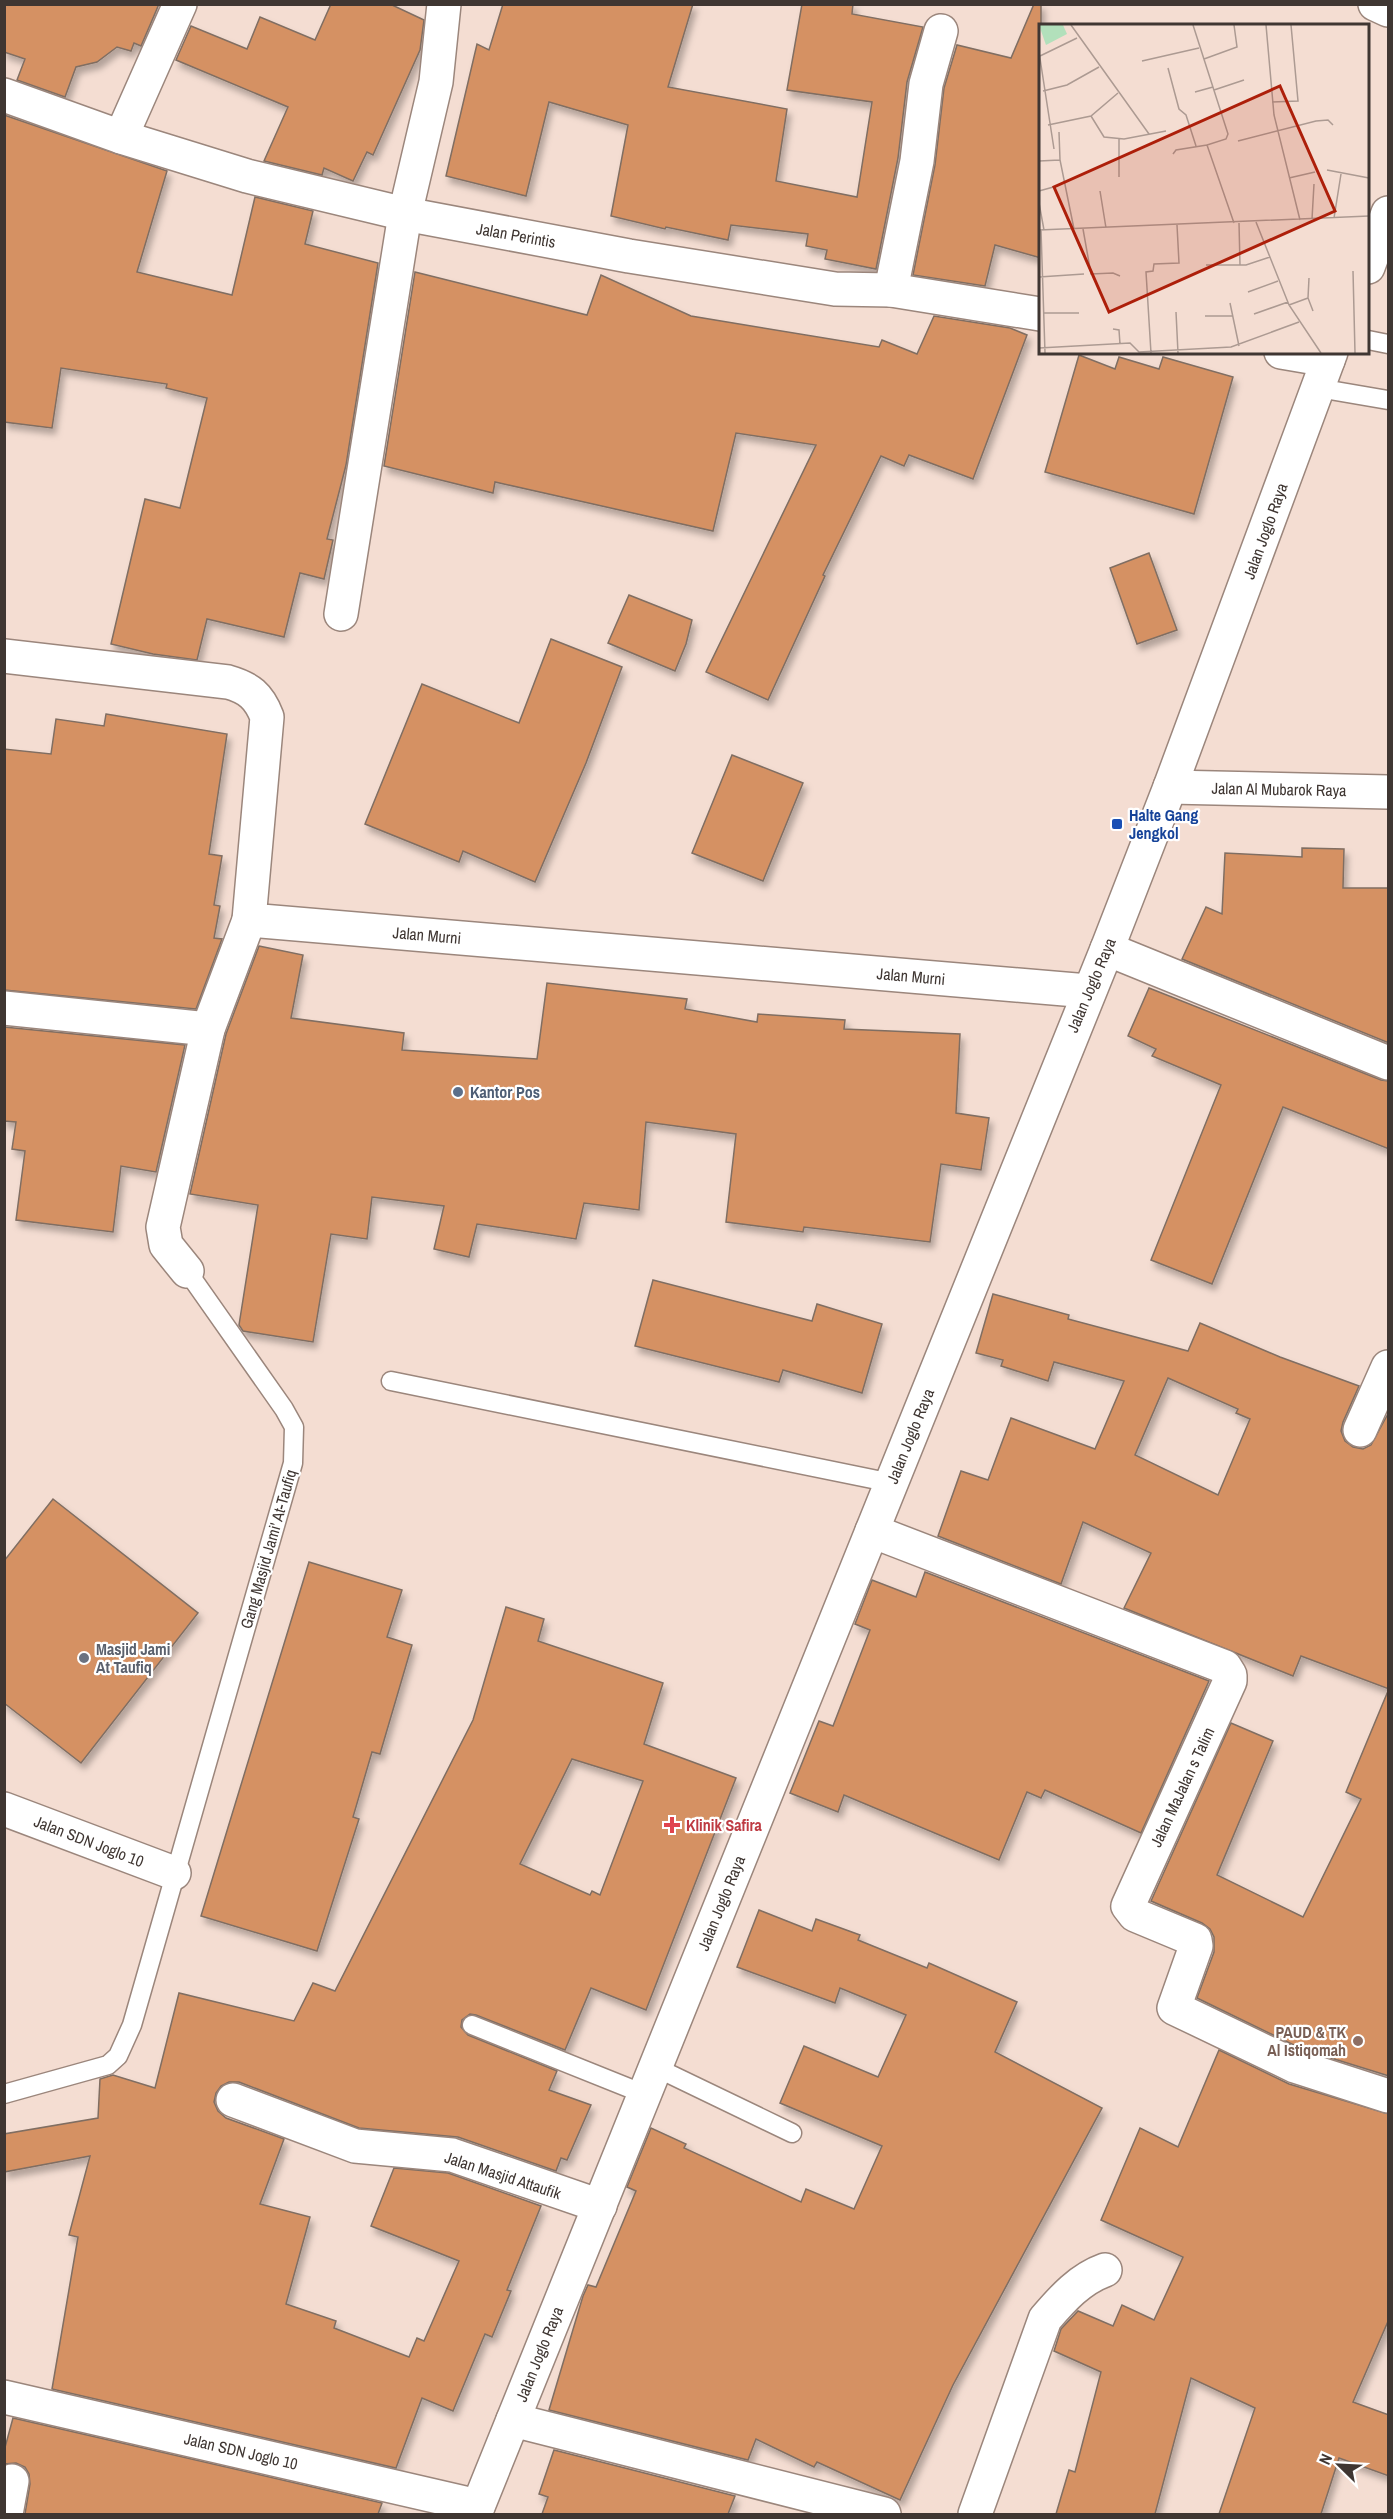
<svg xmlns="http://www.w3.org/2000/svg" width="1393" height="2519" font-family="'Archivo Narrow',sans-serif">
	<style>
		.building { fill: #d59163; stroke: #806e62; stroke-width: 1.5; fill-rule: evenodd; filter: url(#shadow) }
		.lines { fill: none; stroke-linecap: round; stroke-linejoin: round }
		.service-casing { stroke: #9b867c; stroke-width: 21 }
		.minor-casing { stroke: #9b867c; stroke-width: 36 }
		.tertiary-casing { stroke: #9b867c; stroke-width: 36 }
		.secondary-casing { stroke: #9b867c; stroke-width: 36 }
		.service { stroke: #fff; stroke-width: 18 }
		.minor { stroke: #fff; stroke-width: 33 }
		.tertiary { stroke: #fff; stroke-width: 33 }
		.secondary { stroke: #fff; stroke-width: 33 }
		.transit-dot { fill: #1a4fb4; stroke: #fff; stroke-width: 2 }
		.service-dot { fill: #5c6f8a; stroke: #fff; stroke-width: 2 }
		.worship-dot { fill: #6b7280; stroke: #fff; stroke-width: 2 }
		.health-dot { fill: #e0444e; stroke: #fff; stroke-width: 2 }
		.education-dot { fill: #8d6e63; stroke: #fff; stroke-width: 2 }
		.labels { text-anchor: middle; stroke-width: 4.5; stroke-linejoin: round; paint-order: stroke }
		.street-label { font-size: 16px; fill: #3f3632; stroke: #fff }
		.transit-label { font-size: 16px; font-weight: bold; fill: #164399; stroke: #fff; text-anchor: start }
		.service-label { font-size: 16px; font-weight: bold; fill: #4e5e75; stroke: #fff; text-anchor: start }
		.worship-label { font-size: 16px; font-weight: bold; fill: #5b616d; stroke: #fff; text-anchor: start }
		.health-label { font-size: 16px; font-weight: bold; fill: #be3a42; stroke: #fff; text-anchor: start }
		.education-label { font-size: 16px; font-weight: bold; fill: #785e54; stroke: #fff; text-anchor: end }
		.inset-road { fill: none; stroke: #ac9a92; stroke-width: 1.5 }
		.view { fill: #ad1f0a; fill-opacity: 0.15; stroke: #ad1f0a; stroke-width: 3 }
		.inset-edge { fill: none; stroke: #3f3632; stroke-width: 3 }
	</style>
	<defs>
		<filter id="shadow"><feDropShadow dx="3.5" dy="6" stdDeviation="3" flood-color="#0004"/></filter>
	</defs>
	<rect width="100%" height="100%" fill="#f4ddd2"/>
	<g class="building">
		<path d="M4 4H159L141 46 134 43 131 51 117 47 97 62 76 67 65 97 17 80 25 59 4 52Z"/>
		<path d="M331 4H390L424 20 420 50 373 155 367 152 353 181 324 168 322 175 264 161 288 107 176 60 191 26 247 49 260 17 315 40Z"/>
		<path d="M503 4H693L668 87 787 109 776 181 857 197 872 102 787 90 802 4H853L852 14 923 27 907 82 898 158 876 269 825 259 827 250 806 246 808 234 731 225 728 240 666 227 665 229 611 216 628 125 549 102 526 196 446 176 477 44 489 50Z"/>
		<path d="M1034 4H1041V258L995 245 985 286 913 275 935 165 944 88 957 45 1011 58Z"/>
		<path d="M4 115 167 171 137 272 232 295 255 197 313 211 305 244 378 263 346 465 327 539 333 540 324 579 300 573 284 637 207 619 197 660 153 654 111 644 145 499 180 508 207 398 166 388 167 384 61 368 52 428 4 422Z"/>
		<path d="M415 272 587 315 601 275 691 316 879 347 882 340 917 354 934 316 1010 328 1027 335 973 479 909 455 904 466 881 456 823 575 825 576 768 700 706 672 816 445 736 433 713 531 495 482 493 493 384 466Z"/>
		<path d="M1079 355 1115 369 1119 357 1159 369 1163 357 1233 377 1194 514 1045 472Z"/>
		<path d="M1149 553 1177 630 1137 644 1110 568Z"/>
		<path d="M629 595 692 620 686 644 675 671 608 643Z"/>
		<path d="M551 639 622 667 586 763 535 882 463 851 459 862 365 824 422 684 519 723Z"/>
		<path d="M106 714 227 734 209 854 222 856 214 905 220 906 214 938 222 939 196 1009 4 990V749L51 754 56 719 104 726Z"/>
		<path d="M732 755 803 783 763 881 692 853Z"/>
		<path d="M1302 848 1344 849 1343 888H1389V1043L1182 959 1206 907 1222 914 1225 853 1302 857Z"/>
		<path d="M259 946 303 955 291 1018 404 1033 402 1050 537 1059 547 983 687 999 685 1009 757 1022 758 1014 845 1020 844 1029 960 1034 956 1113 989 1118 981 1170 941 1164 930 1242 804 1227 803 1232 726 1222 736 1134 646 1122 639 1210 584 1203 576 1239 477 1224 469 1257 434 1249 444 1206 372 1197 367 1239 331 1234 313 1342 243 1331 239 1325 258 1205 190 1194 226 1034Z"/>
		<path d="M1149 988 1381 1080 1389 1081V1149L1283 1107 1212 1284 1151 1260 1221 1085 1152 1056 1156 1049 1128 1036Z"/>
		<path d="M4 1027 185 1045 156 1172 121 1166 113 1232 16 1220 25 1151 12 1149 16 1122 4 1121Z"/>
		<path d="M653 1280 812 1321 817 1304 882 1324 862 1393 783 1370 779 1382 635 1346Z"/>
		<path d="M993 1294 1069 1315 1068 1319 1188 1351 1200 1323 1280 1357 1359 1386 1343 1422 1341 1431 1345 1441 1353 1447 1363 1449 1371 1445 1389 1412V1689L1301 1656 1293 1676 1124 1608 1151 1553 1083 1522 1061 1584 938 1536 961 1471 988 1480 1011 1418 1095 1449 1124 1381 1054 1362 1048 1381 1001 1366 1003 1360 976 1353ZM1168 1378 1238 1409 1236 1413 1250 1419 1218 1495 1135 1455Z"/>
		<path d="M53 1499 198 1613 81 1763 4 1703V1561Z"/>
		<path d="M309 1562 402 1590 387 1637 412 1645 380 1754 372 1752 353 1817 359 1819 317 1951 201 1916Z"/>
		<path d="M925 1572 1209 1681 1141 1833 1045 1790 1041 1798 1027 1792 999 1860 844 1795 838 1812 790 1793 819 1721 833 1726 870 1630 855 1624 872 1580 916 1597Z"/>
		<path d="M506 1607 544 1619 538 1641 663 1683 644 1744 736 1778 646 2010 591 1988 565 2050 476 2015 470 2014 462 2020 461 2027 468 2035 557 2071 549 2090 591 2105 567 2160 561 2158 556 2171 458 2137 359 2128 239 2082H229L221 2086 216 2093 214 2102 218 2111 226 2118 284 2139 260 2204 310 2217 286 2304 336 2321 334 2328 409 2357 417 2338 424 2341 459 2261 371 2226 394 2168 448 2173 541 2206 507 2290 511 2291 492 2337 485 2334 453 2411 422 2398 396 2468 52 2389 78 2237 69 2235 90 2156 4 2172V2134L98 2118 100 2079 113 2075 155 2088 179 1993 294 2021 313 1983 335 1991 473 1720ZM572 1759 643 1781 600 1895 592 1891 590 1895 520 1864Z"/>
		<path d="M1388 1691H1389V2076L1302 2049 1197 1998 1214 1952V1937L1210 1929 1202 1923 1151 1901 1231 1723 1273 1741 1217 1875 1303 1917 1361 1799 1346 1792Z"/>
		<path d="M759 1910 812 1931 816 1919 860 1935 858 1940 927 1968 929 1963 1017 2002 995 2052 1102 2108 953 2385 900 2500 817 2462 814 2467 756 2439 748 2460 549 2410 583 2296 588 2285 596 2287 636 2191 627 2187 651 2128 686 2144 684 2148 801 2202 806 2189 854 2209 882 2146 780 2103 804 2046 878 2077 906 2015 840 1988 835 2003 737 1967Z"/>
		<path d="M1219 2050 1289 2084 1389 2114V2319L1353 2402 1389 2415V2476L1339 2458 1321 2514H1219L1255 2408 1191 2378 1155 2514H1056L1069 2470 1075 2472 1101 2372 1054 2351 1061 2329 1078 2311 1113 2326 1122 2305 1154 2320 1183 2257 1101 2220 1140 2128 1178 2147Z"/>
		<path d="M13 2418 382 2503 378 2514H25L30 2484 29 2474 25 2467 16 2463 4 2464V2451Z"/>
		<path d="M554 2450 735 2496 728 2514H542L548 2497 539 2494Z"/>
	</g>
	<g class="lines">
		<defs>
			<g id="service">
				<path d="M1368 340 1388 344"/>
				<path d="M1318 388 1388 400"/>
				<path d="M391 1381 892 1483"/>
				<path d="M472 2025 644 2094"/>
				<path d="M655 2067 792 2133"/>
				<path d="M4 2094 108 2065 118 2056 132 2025 293 1463 294 1427 284 1409 187 1271"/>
			</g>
			<g id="minor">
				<path d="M1375 4 1388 10"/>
				<path d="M4 95 121 137 247 176 405 214 629 256 835 289 891 290 1040 314"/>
				<path d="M121 137 180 4"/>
				<path d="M891 290 917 161 926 84 941 31"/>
				<path d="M1281 352 1328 360"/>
				<path d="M341 614 405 214 436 82 444 4"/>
				<path d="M1107 949 1388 1063"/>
				<path d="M4 1008 208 1029"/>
				<path d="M187 1271 166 1245 163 1227 208 1029 249 920"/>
				<path d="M1360 1430 1388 1367"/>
				<path d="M872 1531 1225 1667 1230 1675V1681L1128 1906 1135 1915 1195 1940 1196 1946 1174 2008 1295 2066 1388 2096"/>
				<path d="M4 1809 174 1873"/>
				<path d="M233 2100 355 2146 452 2155 600 2206"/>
				<path d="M4 2397 478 2506"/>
				<path d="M513 2420 884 2514"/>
				<path d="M6 2514 12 2481"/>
				<path d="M975 2514 1045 2319C1063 2298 1080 2279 1105 2270"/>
			</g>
			<g id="tertiary">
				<path d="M4 656 228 682C249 688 259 696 267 717L249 920 1088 991"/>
				<path d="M1170 787 1388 792"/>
			</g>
			<g id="secondary">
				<path d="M1368 267 1388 213"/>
				<path d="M475 2514 1107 949 1170 787 1331 352"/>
			</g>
		</defs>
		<use href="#service" class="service-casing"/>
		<use href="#minor" class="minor-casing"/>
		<use href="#tertiary" class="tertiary-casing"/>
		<use href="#secondary" class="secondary-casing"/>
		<use href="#service" class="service"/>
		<use href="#minor" class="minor"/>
		<use href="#tertiary" class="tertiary"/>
		<use href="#secondary" class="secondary"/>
	</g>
	<rect class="transit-dot" x="1111" y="818" width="12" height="12" rx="3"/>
	<circle class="service-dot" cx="458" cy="1092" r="6"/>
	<circle class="worship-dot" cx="84" cy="1658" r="6"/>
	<path class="health-dot" d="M669 1816h6v6h6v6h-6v6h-6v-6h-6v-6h6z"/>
	<circle class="education-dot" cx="1358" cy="2041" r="6"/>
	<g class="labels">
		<g class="street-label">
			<text transform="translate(516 235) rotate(10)" y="6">Jalan Perintis</text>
			<text transform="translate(1265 531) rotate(-70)" y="6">Jalan Joglo Raya</text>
			<text transform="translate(1279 789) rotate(1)" y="6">Jalan Al Mubarok Raya</text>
			<text transform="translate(427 935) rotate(5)" y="6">Jalan Murni</text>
			<text transform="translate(911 976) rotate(5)" y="6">Jalan Murni</text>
			<text transform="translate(1091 985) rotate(-67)" y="6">Jalan Joglo Raya</text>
			<text transform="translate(910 1436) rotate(-68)" y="6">Jalan Joglo Raya</text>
			<text transform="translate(268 1549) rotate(-74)" y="6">Gang Masjid Jami' At-Taufiq</text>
			<text transform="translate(1182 1787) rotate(-65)" y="6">Jalan MaJalan s Talim</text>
			<text transform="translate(89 1841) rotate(21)" y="6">Jalan SDN Joglo 10</text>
			<text transform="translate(721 1903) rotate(-68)" y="6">Jalan Joglo Raya</text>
			<text transform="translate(503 2175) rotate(18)" y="6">Jalan Masjid Attaufik</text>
			<text transform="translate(539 2354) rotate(-68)" y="6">Jalan Joglo Raya</text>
			<text transform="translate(241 2451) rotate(13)" y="6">Jalan SDN Joglo 10</text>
		</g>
		<g class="transit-label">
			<text x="1129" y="821">Halte Gang<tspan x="1129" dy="18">Jengkol</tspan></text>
		</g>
		<g class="service-label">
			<text x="470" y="1098">Kantor Pos</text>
		</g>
		<g class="worship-label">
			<text x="96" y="1655">Masjid Jami<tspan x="96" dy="18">At Taufiq</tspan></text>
		</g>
		<g class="health-label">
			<text x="686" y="1831">Klinik Safira</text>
		</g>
		<g class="education-label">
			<text x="1346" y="2038">PAUD &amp; TK<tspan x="1346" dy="18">Al Istiqomah</tspan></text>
		</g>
	</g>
	<g transform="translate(1039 24)">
		<rect width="330" height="330" fill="#f4ddd2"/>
		<path d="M0 1H24L28 10 7 21Z" fill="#b2e0bb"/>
		<path class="inset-road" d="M32 1 110 110M154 1 189 110 187 115 168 121 195 199M227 1 235 91 261 196M0 28 15 125M1 32 38 14M165 35 198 23 195 1M103 37 160 24M129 44 140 85 147 91 157 122M175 66 205 56M4 67 28 61 60 43M156 68 174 63M233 78 259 77 252 1M52 92 65 113 85 115 127 107M9 101 52 92 79 69M20 108 21 136 35 205M199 117 277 97 289 96 294 101M134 130 137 126 168 121M0 137 21 136M288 146 330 154M80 153V114M250 154 276 148M0 167 18 162M61 167 67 204M0 179 5 206M295 194 302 150M273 195 275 160M217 198 250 281 282 329M200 199 201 241M44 205 52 250 74 249 81 252M0 206 330 192M2 206 6 329M167 241H207L231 233M314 247 316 329M0 253 45 250M270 254 269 274 274 287M209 268 239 257M191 279 200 322M250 281 269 274M137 288 139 329M4 289H40M215 290 249 278M166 292H194M74 305 80 306 81 320M0 324 91 319 100 328 192 323 260 298M112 329 107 248 114 247 115 240 140 239 138 201"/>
		<path class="view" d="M241 62 296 187 70 288 15 163Z"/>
		<rect width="330" height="330" class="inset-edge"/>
	</g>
	<rect width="1393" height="2519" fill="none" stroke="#3f3632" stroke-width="12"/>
	<g transform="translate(1339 2465) rotate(294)" stroke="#ffffff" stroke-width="4.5" paint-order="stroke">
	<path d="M0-4.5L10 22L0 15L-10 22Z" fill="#3f3632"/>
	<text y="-9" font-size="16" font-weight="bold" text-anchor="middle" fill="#3f3632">N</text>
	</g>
</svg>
